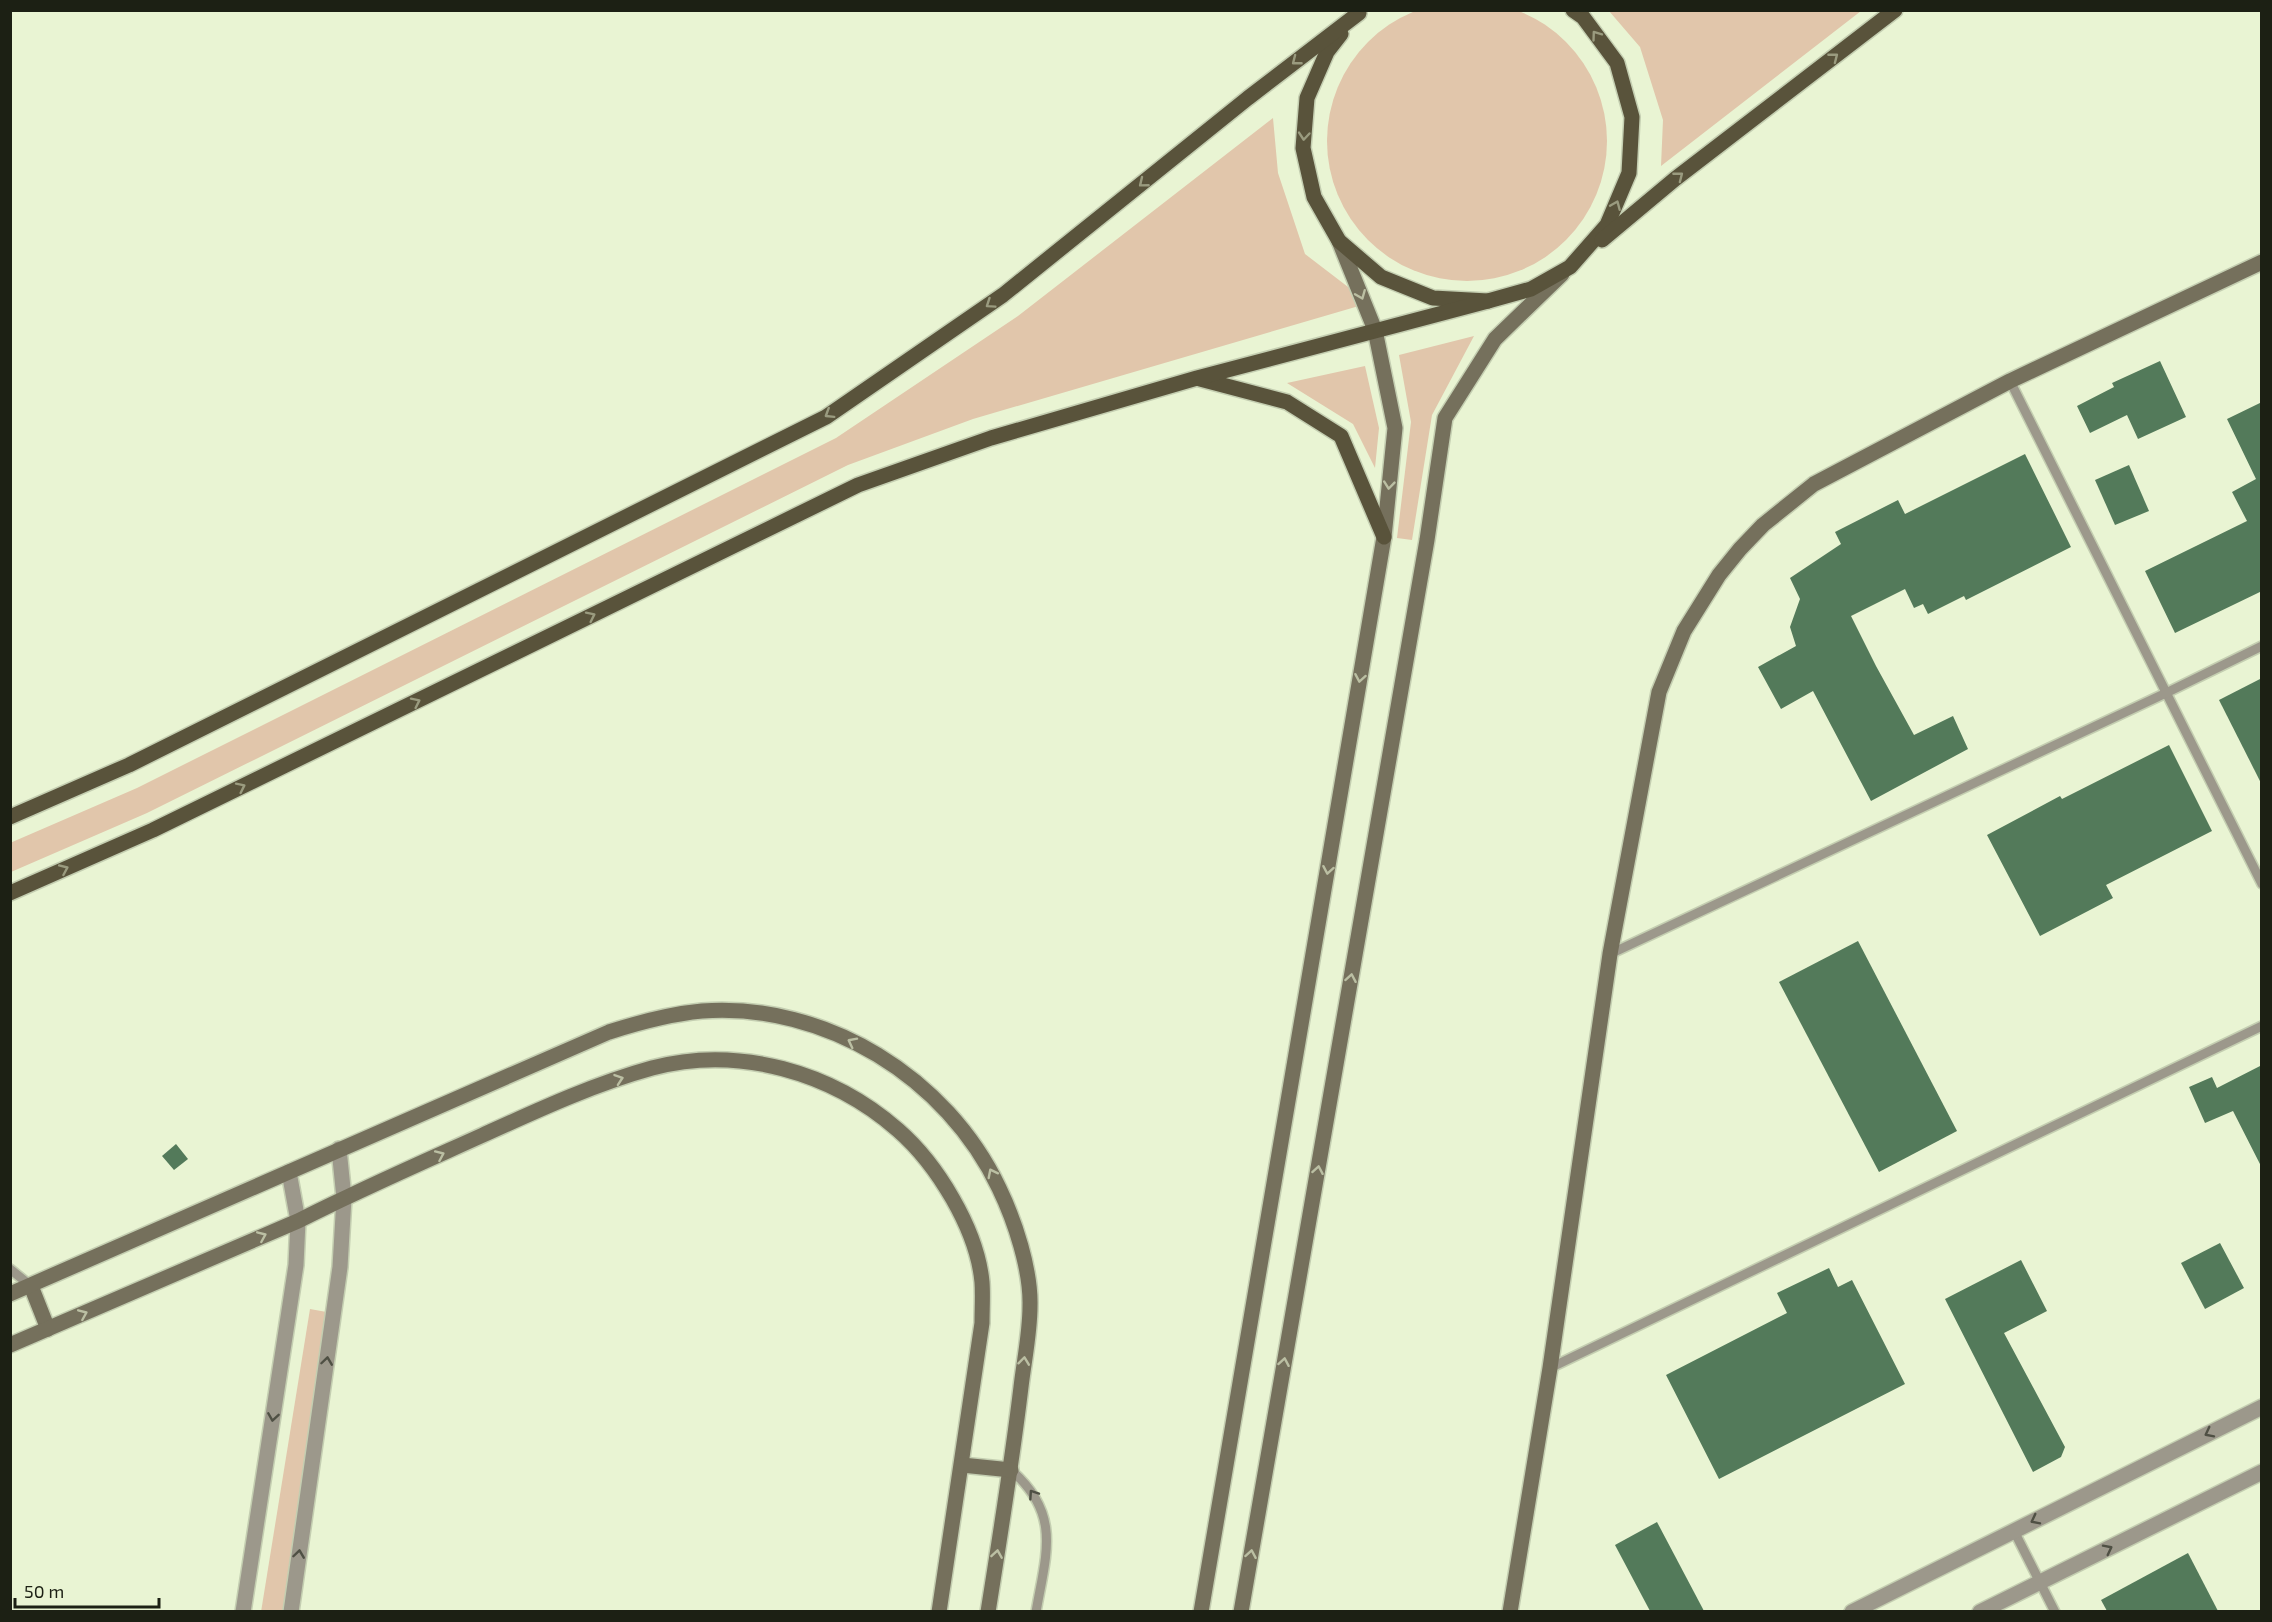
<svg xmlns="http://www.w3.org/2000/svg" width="2272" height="1622" font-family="'Exo 2',sans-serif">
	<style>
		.green { fill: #e1c6ab }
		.building { fill: #537a5a }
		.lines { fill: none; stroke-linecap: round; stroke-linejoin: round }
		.lane-casing { stroke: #c4ceb1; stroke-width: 12 }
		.street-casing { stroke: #c4ceb1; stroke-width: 18 }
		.secondary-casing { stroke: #c4ceb1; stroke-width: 18 }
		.primary-casing { stroke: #c4ceb1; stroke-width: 18 }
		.lane { stroke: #9c988b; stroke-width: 9 }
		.street { stroke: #9c988b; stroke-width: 15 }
		.secondary { stroke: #75705c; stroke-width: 15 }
		.primary { stroke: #59533b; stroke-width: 15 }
		.oneway { stroke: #9a9b7f }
		.oneway2 { stroke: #bbbfa3 }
		.oneway3 { stroke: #4f5044 }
	</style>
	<rect width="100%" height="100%" fill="#e9f4d3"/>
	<g class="green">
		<circle cx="1467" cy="141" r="140"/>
		<path d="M1609 11H1861L1661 166 1663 120 1640 47Z"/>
		<path d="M1273 118 1278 173 1305 254 1369 303 973 419 848 465 147 813 11 872 10 843 137 788 836 438 1018 316Z"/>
		<path d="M1474 336 1432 415 1412 540 1397 538 1411 422 1399 355Z"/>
		<path d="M1365 366 1379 428 1375 468 1353 424 1287 383Z"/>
		<path d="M310 1309 332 1313 284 1611 261 1612Z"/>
	</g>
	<g class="building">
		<path d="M2160 361 2186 417 2138 439 2127 415 2090 433 2077 406 2114 387 2112 383Z"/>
		<path d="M2262 402V591L2175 633 2145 571 2247 521 2232 492 2256 479 2227 419Z"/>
		<path d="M2025 454 2071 547 1966 600 1964 596 1928 614 1923 604 1914 608 1905 589 1851 616 1876 666 1914 735 1953 716 1968 749 1871 801 1813 691 1781 709 1758 667 1796 646 1790 627 1800 599 1790 578 1841 544 1835 532 1898 500 1905 514Z"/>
		<path d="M2129 465 2149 511 2115 525 2095 480Z"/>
		<path d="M2262 678V785L2219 700Z"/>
		<path d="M2169 745 2212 831 2106 885 2113 898 2040 936 1987 835 2060 796 2062 799Z"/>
		<path d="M1858 941 1957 1131 1879 1172 1779 982Z"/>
		<path d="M2262 1065V1168L2233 1111 2205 1123 2189 1087 2212 1077 2217 1088Z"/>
		<path d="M176 1144 188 1159 174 1170 162 1156Z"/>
		<path d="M2220 1243 2244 1288 2205 1309 2181 1263Z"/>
		<path d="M2021 1260 2047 1311 2004 1333 2065 1447 2061 1457 2033 1472 1945 1299Z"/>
		<path d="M1829 1268 1838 1287 1852 1280 1905 1384 1719 1479 1666 1375 1787 1313 1777 1293Z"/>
		<path d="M1657 1522 1704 1611H1650L1615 1545Z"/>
		<path d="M2188 1553 2218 1611H2107L2101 1600Z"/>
	</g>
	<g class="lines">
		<defs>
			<g id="lane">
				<path d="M2010 381 2262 884"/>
				<path d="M1610 954 2166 693 2262 646"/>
				<path d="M10 1269 31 1286"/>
				<path d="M1550 1368 2262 1026"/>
				<path d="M1011 1470C1062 1514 1046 1554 1036 1612"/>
				<path d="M2014 1531 2055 1612"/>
			</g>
			<g id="street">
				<path d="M243 1612 296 1265 298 1221 289 1172"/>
				<path d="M291 1612 340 1267 344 1198 339 1149"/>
				<path d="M1852 1612 2262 1407"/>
				<path d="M1980 1612 2262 1472"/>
			</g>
			<g id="secondary">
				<path d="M31 1286 48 1329"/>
				<path d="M10 1294 609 1032C640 1022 670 1014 702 1011 826 1002 947 1078 999 1188 1015 1221 1031 1270 1030 1306 1030 1333 1024 1361 1021 1387 1012 1462 1000 1537 988 1612"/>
				<path d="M10 1345 298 1221C359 1190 421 1163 483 1135 538 1110 594 1084 652 1068 738 1045 832 1072 898 1130 937 1164 977 1229 982 1282 983 1295 982 1309 982 1323L939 1612"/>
				<path d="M962 1465 1011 1470"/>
				<path d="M1201 1612 1384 537 1395 428 1375 330 1339 241"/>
				<path d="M1241 1612 1427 540 1445 418 1495 339 1562 274"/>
				<path d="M1510 1612 1550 1368 1610 954 1659 692 1684 631 1719 575 1740 549 1763 525 1814 484 2010 381 2262 262"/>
			</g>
			<g id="primary">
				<path d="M1341 34 1327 52 1307 98 1303 148 1314 197 1339 241 1381 277 1433 298 1488 301 1531 289 1570 267 1607 225 1629 173 1632 117 1617 63 1583 17 1573 10"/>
				<path d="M1602 240 1675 179 1895 10"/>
				<path d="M1200 379 1287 402 1341 436 1384 537"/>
				<path d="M10 817 129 765 826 417 1003 295 1248 98 1359 13"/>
				<path d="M10 893 153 830 858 485 991 438 1197 378 1488 301"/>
			</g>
		</defs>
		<use href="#lane" class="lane-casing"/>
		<use href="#street" class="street-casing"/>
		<use href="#secondary" class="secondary-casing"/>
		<use href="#primary" class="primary-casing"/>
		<use href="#lane" class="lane"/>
		<use href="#street" class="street"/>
		<use href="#secondary" class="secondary"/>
		<use href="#primary" class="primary"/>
	</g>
	<defs><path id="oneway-chevron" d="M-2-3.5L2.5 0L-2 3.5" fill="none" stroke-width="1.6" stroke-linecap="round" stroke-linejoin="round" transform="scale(1.5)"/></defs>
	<g class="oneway">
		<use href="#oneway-chevron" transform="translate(1596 35) rotate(-126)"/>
		<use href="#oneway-chevron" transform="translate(1834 57) rotate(-38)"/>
		<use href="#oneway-chevron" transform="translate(1296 61) rotate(142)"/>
		<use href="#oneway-chevron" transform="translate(1304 136) rotate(95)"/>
		<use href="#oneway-chevron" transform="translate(1679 176) rotate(-38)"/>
		<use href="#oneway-chevron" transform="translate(1143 183) rotate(141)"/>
		<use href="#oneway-chevron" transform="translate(1616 205) rotate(-67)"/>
		<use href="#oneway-chevron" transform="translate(990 304) rotate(146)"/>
		<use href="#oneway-chevron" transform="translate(829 414) rotate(148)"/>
		<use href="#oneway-chevron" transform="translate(591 616) rotate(-26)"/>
		<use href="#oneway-chevron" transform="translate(416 702) rotate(-26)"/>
		<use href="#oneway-chevron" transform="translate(241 787) rotate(-26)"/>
		<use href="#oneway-chevron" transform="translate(64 869) rotate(-24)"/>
	</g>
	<g class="oneway2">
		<use href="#oneway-chevron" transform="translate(1361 295) rotate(68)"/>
		<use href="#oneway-chevron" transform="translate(1389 485) rotate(96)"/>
		<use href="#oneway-chevron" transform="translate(1360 678) rotate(100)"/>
		<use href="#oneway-chevron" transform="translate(1328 870) rotate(100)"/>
		<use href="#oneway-chevron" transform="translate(1351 978) rotate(-80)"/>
		<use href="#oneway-chevron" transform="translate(852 1042) rotate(-153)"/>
		<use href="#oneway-chevron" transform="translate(619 1079) rotate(-19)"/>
		<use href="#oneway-chevron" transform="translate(440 1155) rotate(-24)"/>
		<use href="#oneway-chevron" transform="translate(1318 1170) rotate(-80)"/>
		<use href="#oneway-chevron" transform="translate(992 1173) rotate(-117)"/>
		<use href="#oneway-chevron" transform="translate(262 1236) rotate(-23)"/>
		<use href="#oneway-chevron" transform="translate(83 1314) rotate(-23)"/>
		<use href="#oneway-chevron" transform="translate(1024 1361) rotate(-83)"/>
		<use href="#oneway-chevron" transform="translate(1284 1362) rotate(-80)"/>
		<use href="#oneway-chevron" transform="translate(997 1554) rotate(-81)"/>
		<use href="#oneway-chevron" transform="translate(1251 1554) rotate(-80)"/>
	</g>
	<g class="oneway3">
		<use href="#oneway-chevron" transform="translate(327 1361) rotate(-82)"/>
		<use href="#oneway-chevron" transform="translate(273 1417) rotate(99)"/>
		<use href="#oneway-chevron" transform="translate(2209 1433) rotate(153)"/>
		<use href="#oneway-chevron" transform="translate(1033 1494) rotate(-124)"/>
		<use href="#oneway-chevron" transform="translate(2035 1520) rotate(153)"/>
		<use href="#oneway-chevron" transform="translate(2108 1549) rotate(-27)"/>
		<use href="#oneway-chevron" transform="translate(299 1554) rotate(-82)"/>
	</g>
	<rect width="2272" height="1622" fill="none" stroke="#1c2014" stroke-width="24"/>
	<path d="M15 1598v9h144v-9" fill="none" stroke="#1c2014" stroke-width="3"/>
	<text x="24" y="1598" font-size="18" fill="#1c2014" stroke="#e9f4d3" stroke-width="4.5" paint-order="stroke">50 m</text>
</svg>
